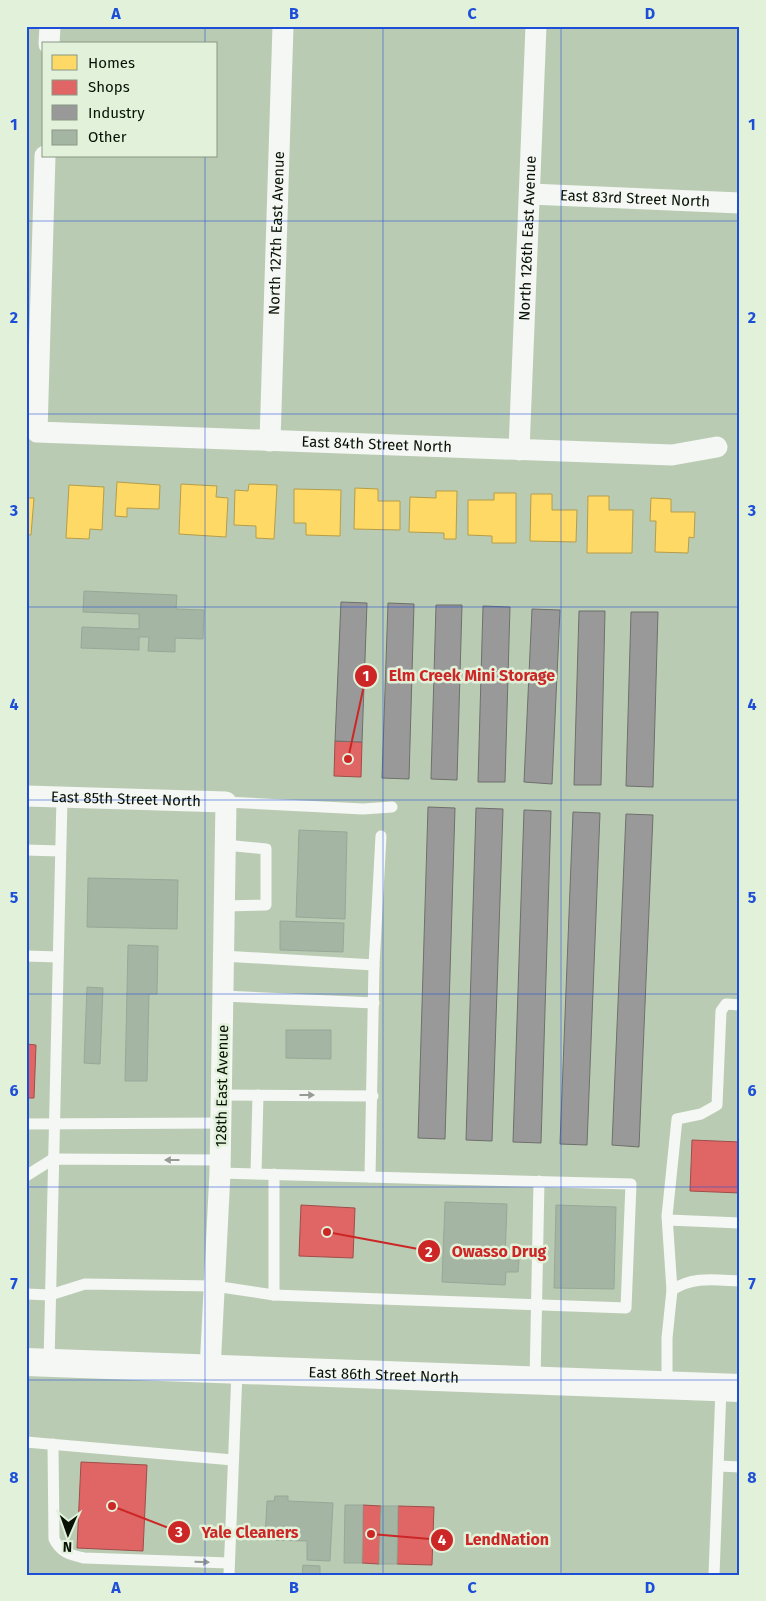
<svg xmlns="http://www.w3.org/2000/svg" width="766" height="1601" font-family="'Fira Sans',sans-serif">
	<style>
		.homes { fill: #ffd966; stroke: #b59d49 }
		.shops { fill: #e06666; stroke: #9f4d49 }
		.industry { fill: #999; stroke: #6e706c }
		.building { fill: #a4b5a4; stroke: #97a898 }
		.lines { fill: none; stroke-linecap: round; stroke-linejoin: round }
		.service { stroke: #f5f7f4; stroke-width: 11 }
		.minor { stroke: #f5f7f4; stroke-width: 21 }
		.secondary { stroke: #f5f7f4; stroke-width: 28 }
		.oneway { fill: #969b94 }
		.grid { fill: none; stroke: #1d4ed8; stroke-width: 1; stroke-opacity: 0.55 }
		.labels { text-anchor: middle; stroke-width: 5; stroke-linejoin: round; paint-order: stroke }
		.street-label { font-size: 15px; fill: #081204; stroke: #e1f1da }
		.leader { fill: none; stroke: #cc2726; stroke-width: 2 }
		.callout-dot { fill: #cc2726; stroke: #e1f1da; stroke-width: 2 }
		.mark-label { font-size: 15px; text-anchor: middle; font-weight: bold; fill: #fff }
		.callout-label { font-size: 16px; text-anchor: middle; font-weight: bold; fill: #cc2726; stroke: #e1f1da; stroke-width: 5; stroke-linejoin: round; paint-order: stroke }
		.neatline { fill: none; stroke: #1d4ed8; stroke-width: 2 }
		.grid-label { font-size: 16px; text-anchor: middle; font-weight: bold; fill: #1d4ed8 }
	</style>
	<rect width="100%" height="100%" fill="#bacbb3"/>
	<g class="homes">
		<path d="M117 482 160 485 159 509 127 508V517L115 516Z"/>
		<path d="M181 484 217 486 216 497 228 498 226 537 179 534Z"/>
		<path d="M249 484 277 485 274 539 256 538V526L234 525 235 490 248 491Z"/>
		<path d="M69 485 104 487 102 530 90 529 89 539 66 538Z"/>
		<path d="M355 488 378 489V501H400V530L354 529Z"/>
		<path d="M294 489 341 490 340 536 306 535V523H294Z"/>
		<path d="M436 491H457L456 539H444V533L409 532 410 497 436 498Z"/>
		<path d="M494 493H516V543H492V536L468 535V500H494Z"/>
		<path d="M531 494H552V510H577L576 542 530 541Z"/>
		<path d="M588 496H609V510H633L632 553H587Z"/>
		<path d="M26 498H34L31 535H26Z"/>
		<path d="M651 498 671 499V512H695L694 538 689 537 688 553 655 552 656 521H650Z"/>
	</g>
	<g class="shops">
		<path d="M335 741 362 742 361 777 334 776Z"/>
		<path d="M26 1044 36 1045 34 1098H26Z"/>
		<path d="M692 1140 740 1142V1193L690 1191Z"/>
		<path d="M301 1205 355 1208 353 1258 299 1256Z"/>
		<path d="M81 1462 147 1465 143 1551 77 1548Z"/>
		<path d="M363 1505 381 1506 379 1564 362 1563Z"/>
		<path d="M398 1506 434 1507 432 1565 397 1564Z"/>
	</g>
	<g class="industry">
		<path d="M341 602 367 603 362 742 335 741Z"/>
		<path d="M388 603 414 604 409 779 382 778Z"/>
		<path d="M436 605H462L457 780 431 779Z"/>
		<path d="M483 606 510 607 505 782H478Z"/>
		<path d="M532 609 560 610 552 784 524 782Z"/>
		<path d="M579 611H605L601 785H574Z"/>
		<path d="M631 612H658L653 787 626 786Z"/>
		<path d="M428 807 455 808 445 1139 418 1138Z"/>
		<path d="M476 808 503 809 492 1141 466 1140Z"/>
		<path d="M524 810 551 811 541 1143 513 1142Z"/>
		<path d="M573 812 600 813 587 1145 560 1144Z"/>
		<path d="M626 814 653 815 639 1147 612 1145Z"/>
	</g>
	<g class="building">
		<path d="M84 591 177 595 176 609 204 610 203 639 175 638V652L148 651 149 637H139V650L81 648 82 627 139 629V614L83 612Z"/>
		<path d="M299 830 347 832 345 919 296 917Z"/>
		<path d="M88 878 178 880 177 929 87 927Z"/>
		<path d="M280 921 344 923 343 952 280 950Z"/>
		<path d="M128 945 158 946 157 994H149L147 1081H125Z"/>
		<path d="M87 987 103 988 100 1064 84 1063Z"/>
		<path d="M286 1030H331V1059L286 1058Z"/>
		<path d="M445 1202 507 1204 505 1259 519 1260 518 1272H506L505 1285 442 1282Z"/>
		<path d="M556 1205 616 1207 614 1289 554 1288Z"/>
		<path d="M275 1496H288V1501L333 1503 330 1561 307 1560V1541L265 1540 267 1501H274Z"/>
		<path d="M345 1505H363L362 1563H344Z"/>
		<path d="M381 1506H398L397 1564H379Z"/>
		<path d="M303 1565 320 1566V1575H302Z"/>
	</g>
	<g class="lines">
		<g class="service">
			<path d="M226 802 363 809 392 807"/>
			<path d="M26 850 60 851"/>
			<path d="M224 906 266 905V849L225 845"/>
			<path d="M26 956 58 957"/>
			<path d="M223 956 374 965 370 1177"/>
			<path d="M374 965 381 836"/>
			<path d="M223 996 374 1003"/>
			<path d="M221 1095 373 1096"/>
			<path d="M26 1124 221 1123"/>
			<path d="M256 1173 258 1095"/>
			<path d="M26 1176 53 1159 220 1160"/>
			<path d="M668 1220 740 1223"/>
			<path d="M672 1290 667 1216 677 1119 701 1114 717 1105 721 1011 726 1004 740 1005"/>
			<path d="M26 1294 50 1295 85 1284 214 1286 274 1295 626 1308 631 1184 220 1173"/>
			<path d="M274 1295V1174"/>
			<path d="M49 1363 62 798"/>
			<path d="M535 1381 539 1181"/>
			<path d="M667 1385V1338L672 1290C693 1276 715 1280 740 1281"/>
			<path d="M26 1442 233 1460"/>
			<path d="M53 1444 54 1539C60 1552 70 1555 84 1558L229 1563"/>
			<path d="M719 1466 740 1467"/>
			<path d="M229 1575 237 1371"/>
			<path d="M714 1575 721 1388"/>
		</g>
		<g class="minor">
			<path d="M49 44 50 26"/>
			<path id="s1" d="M45 156 37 432 672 455 717 447"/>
			<path id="s2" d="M530 194 740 203"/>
			<path id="s3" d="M270 441 283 26"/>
			<path id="s4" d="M519 450 536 26"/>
			<path id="s5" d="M26 796 226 802 220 1173 210 1370"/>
		</g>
		<path class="secondary" id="s6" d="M26 1362 740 1388"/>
	</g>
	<defs><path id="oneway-solid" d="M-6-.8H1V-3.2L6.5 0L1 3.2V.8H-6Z" transform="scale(1.25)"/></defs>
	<g class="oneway">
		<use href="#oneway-solid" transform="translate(307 1095)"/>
		<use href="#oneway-solid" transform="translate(172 1160) rotate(-180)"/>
		<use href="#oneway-solid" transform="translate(202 1562) rotate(2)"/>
	</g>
	<path class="grid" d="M205 26V44M383 26V1575M561 26V1575M205 156V1575M26 221H740M26 414H740M26 607H740M26 800H740M26 994H740M26 1187H740M26 1380H740"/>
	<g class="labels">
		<g class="street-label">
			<text dy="5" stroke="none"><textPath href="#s2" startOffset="105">East 83rd Street North</textPath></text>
			<text dy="5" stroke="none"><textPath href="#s3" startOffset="208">North 127th East Avenue</textPath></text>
			<text dy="5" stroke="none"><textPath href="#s4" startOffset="212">North 126th East Avenue</textPath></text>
			<text dy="5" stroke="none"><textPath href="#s1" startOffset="616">East 84th Street North</textPath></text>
			<text dy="5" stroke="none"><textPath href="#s5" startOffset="100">East 85th Street North</textPath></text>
			<text transform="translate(222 1086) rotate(-89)" y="5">128th East Avenue</text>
			<text dy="5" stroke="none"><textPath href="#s6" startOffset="358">East 86th Street North</textPath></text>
		</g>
	</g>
	<path class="leader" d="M348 759L366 676M327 1232L429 1251M112 1506L179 1532M371 1534L442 1540"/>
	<g class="callout-dot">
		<circle cx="348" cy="759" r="5"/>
		<circle cx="327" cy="1232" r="5"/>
		<circle cx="112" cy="1506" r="5"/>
		<circle cx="371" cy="1534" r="5"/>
		<circle cx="366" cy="676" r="12"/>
		<circle cx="429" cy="1251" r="12"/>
		<circle cx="179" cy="1532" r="12"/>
		<circle cx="442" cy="1540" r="12"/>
	</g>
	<g class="mark-label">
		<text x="366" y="681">1</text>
		<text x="429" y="1257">2</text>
		<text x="179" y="1537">3</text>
		<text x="442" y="1545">4</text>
	</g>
	<g class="callout-label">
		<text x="472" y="681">Elm Creek Mini Storage</text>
		<text x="499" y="1257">Owasso Drug</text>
		<text x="250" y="1538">Yale Cleaners</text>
		<text x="507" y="1545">LendNation</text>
	</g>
	<rect width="766" height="1601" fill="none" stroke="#e1f1da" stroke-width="55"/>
	<rect x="42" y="42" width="175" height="115" fill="#e1f1da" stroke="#8a9884"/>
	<rect x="52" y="55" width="25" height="15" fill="#ffd966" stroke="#8a9884"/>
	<text x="88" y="68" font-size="15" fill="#081204">Homes</text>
	<rect x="52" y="80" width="25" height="15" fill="#e06666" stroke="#8a9884"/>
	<text x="88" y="92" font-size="15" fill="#081204">Shops</text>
	<rect x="52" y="105" width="25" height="15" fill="#999999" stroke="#8a9884"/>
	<text x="88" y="118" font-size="15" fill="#081204">Industry</text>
	<rect x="52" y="130" width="25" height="15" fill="#a4b5a4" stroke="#8a9884"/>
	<text x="88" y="142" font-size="15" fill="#081204">Other</text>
	<g transform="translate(68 1534) rotate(182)" stroke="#e1f1da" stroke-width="4" paint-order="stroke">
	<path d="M0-4L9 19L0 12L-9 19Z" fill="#081204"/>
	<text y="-8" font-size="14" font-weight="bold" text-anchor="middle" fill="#081204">N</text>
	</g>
	<rect x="28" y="28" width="710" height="1546" class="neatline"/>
	<g class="grid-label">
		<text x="116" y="19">A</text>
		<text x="294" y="19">B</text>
		<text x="472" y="19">C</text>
		<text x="650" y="19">D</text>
		<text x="14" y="130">1</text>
		<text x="752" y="130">1</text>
		<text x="14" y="323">2</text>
		<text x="752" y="323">2</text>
		<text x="14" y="516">3</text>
		<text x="752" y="516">3</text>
		<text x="14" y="710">4</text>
		<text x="752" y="710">4</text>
		<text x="14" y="903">5</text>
		<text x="752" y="903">5</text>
		<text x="14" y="1096">6</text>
		<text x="752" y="1096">6</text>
		<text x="14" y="1289">7</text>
		<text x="752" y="1289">7</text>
		<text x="14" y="1483">8</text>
		<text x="752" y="1483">8</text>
		<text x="116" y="1593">A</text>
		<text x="294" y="1593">B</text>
		<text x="472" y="1593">C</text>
		<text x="650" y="1593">D</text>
	</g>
</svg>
